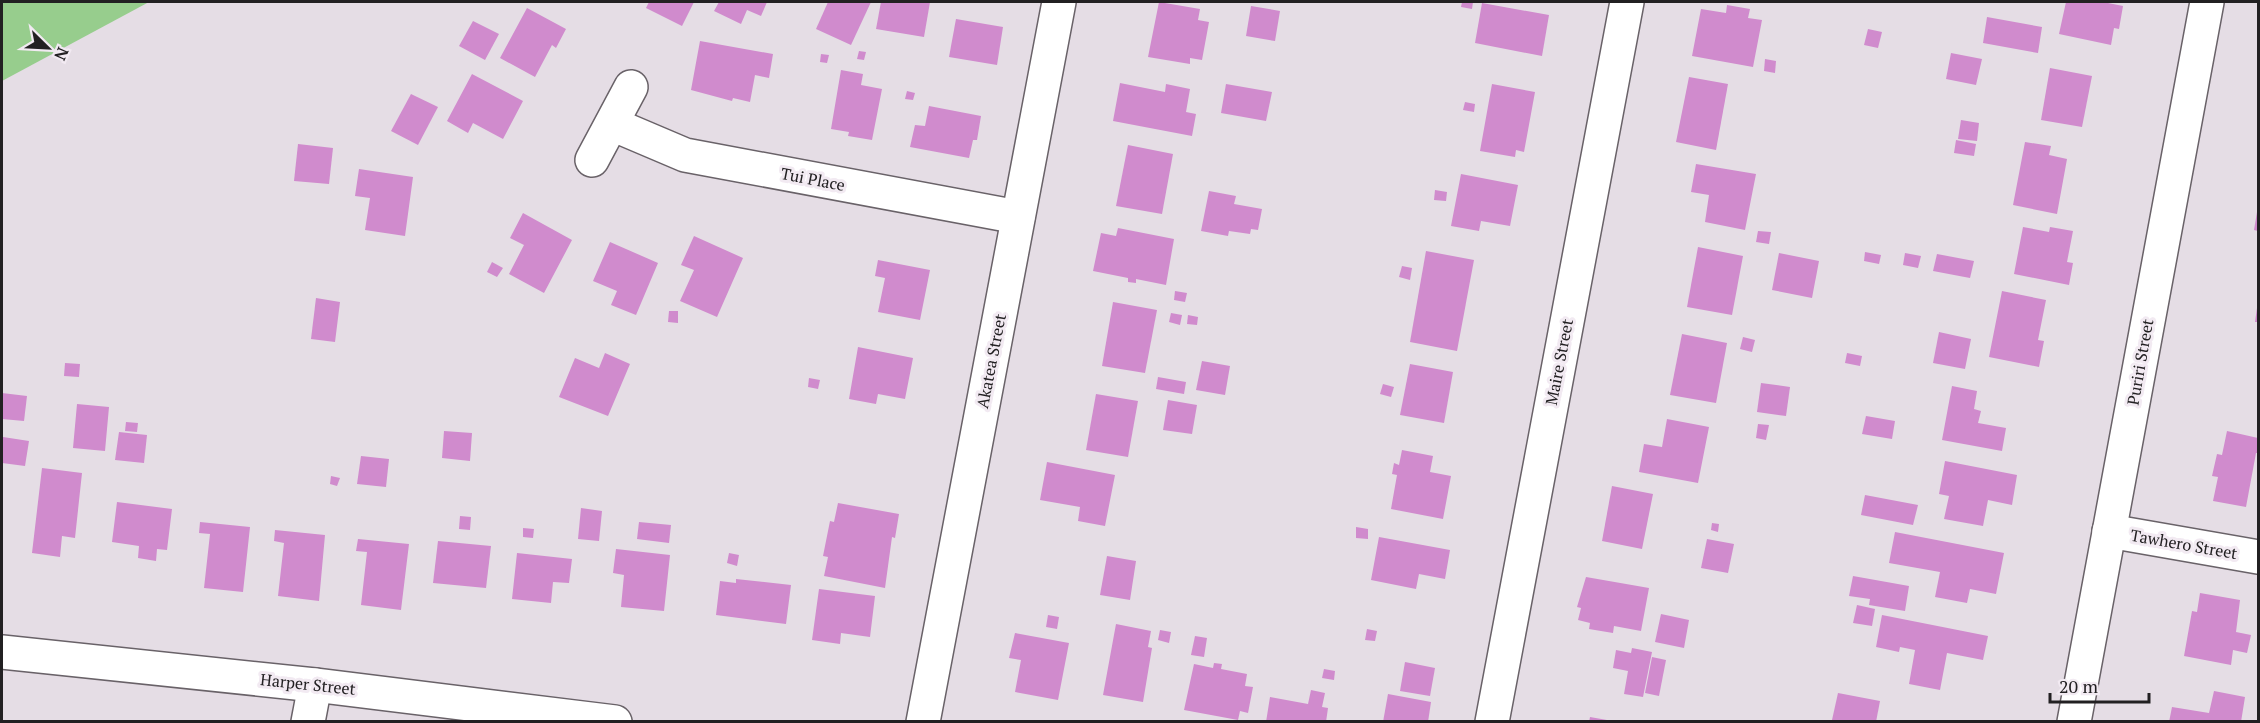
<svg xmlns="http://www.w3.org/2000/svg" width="2260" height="723" font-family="'PT Serif',serif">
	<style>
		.green { fill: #97cd8d }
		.building { fill: #d08bcd }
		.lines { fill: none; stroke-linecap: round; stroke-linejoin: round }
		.street-casing { stroke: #696268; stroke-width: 36 }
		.secondary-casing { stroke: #696268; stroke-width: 36 }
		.street { stroke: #fff; stroke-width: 33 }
		.secondary { stroke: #fff; stroke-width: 33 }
		.labels { text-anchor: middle; stroke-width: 6; stroke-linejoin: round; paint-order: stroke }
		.street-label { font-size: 16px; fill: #222022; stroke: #f2eaf2 }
	</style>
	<rect width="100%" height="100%" fill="#e5dde5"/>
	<path class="green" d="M2 2H149L2 81Z"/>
	<g class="building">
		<path d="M649 2H694L682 26 646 8Z"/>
		<path d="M719 2H767L761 16 747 10 741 24 714 11Z"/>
		<path d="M828 2H871L851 45 816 29Z"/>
		<path d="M881 2H930L924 37 876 29Z"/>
		<path d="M1159 2 1200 9 1198 20 1209 22 1202 60 1190 58V64L1148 57Z"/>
		<path d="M1462 2H1473L1472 9 1461 7Z"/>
		<path d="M2066 2H2103L2123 6 2119 29 2114 28 2111 45 2059 34Z"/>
		<path d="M1482 3 1549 15 1542 56 1475 43Z"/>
		<path d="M1727 5 1750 9 1748 18 1762 20 1753 67 1692 56 1701 9 1726 13Z"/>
		<path d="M1251 6 1280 11 1275 41 1246 36Z"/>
		<path d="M527 8 566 29 556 48 552 45 535 77 500 58Z"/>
		<path d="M1987 17 2042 27 2038 53 1983 43Z"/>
		<path d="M956 19 1003 27 997 65 949 57Z"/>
		<path d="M473 21 499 34 485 60 459 46Z"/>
		<path d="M1868 29 1882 32 1878 48 1864 45Z"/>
		<path d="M700 41 773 54 769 78 755 75 750 102 733 98 732 101 691 90Z"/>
		<path d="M859 51 866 52 864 60 857 59Z"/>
		<path d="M1951 53 1982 59 1976 85 1946 79Z"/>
		<path d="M821 54 829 55 827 63 820 62Z"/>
		<path d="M1765 59 1776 61 1775 73 1764 71Z"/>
		<path d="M2050 68 2092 76 2082 127 2041 120Z"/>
		<path d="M841 70 863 74 861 85 882 89 872 140 848 136 849 132 831 129Z"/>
		<path d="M472 74 523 101 503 139 473 123 468 133 447 121Z"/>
		<path d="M1689 77 1728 84 1716 150 1676 142Z"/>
		<path d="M1120 83 1165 92 1166 84 1190 89 1186 112 1196 114 1192 136 1113 121Z"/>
		<path d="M1226 84 1272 92 1266 121 1221 113Z"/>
		<path d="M1492 84 1535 92 1524 152 1516 150 1515 157 1480 151Z"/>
		<path d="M907 91 915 93 913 100 905 99Z"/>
		<path d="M411 94 438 107 418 145 391 131Z"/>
		<path d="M1465 102 1475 104 1474 112 1463 110Z"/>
		<path d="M929 106 981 116 977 140H973L969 158 910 147 915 125 925 126Z"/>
		<path d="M1961 120 1979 123 1977 141 1958 139Z"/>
		<path d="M1956 140 1976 144 1974 156 1954 153Z"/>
		<path d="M2025 142 2051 146 2049 155 2067 159 2057 214 2013 205Z"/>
		<path d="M298 144 333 148 329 184 294 181Z"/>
		<path d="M1128 145 1173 154 1162 214 1116 206Z"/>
		<path d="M1696 164 1756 174 1745 230 1705 222 1709 195 1691 192Z"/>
		<path d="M359 169 413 177 405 236 365 230 370 198 355 196Z"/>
		<path d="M1461 174 1518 185 1510 226 1481 221 1479 231 1451 226Z"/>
		<path d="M1435 190 1447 192 1446 201 1434 200Z"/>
		<path d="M1209 191 1236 196 1234 204 1262 209 1258 230 1251 229 1250 234 1229 231 1228 236 1201 231Z"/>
		<path d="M2257 212 2258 213V231L2254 230Z"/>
		<path d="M523 213 572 240 544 293 509 274 524 245 510 238Z"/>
		<path d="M2023 227 2049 232 2050 227 2073 231 2067 262 2073 263 2069 285 2014 274Z"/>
		<path d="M1118 228 1174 239 1166 285 1136 279V283L1128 282V278L1093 271 1101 233 1116 236Z"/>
		<path d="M1758 231 1771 232 1769 244 1756 242Z"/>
		<path d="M694 236 743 258 717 317 680 301 694 270 681 265Z"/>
		<path d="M610 242 658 263 636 315 611 305 617 291 593 281Z"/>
		<path d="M1698 247 1743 256 1732 315 1687 307Z"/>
		<path d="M1426 251 1474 260 1457 351 1410 342Z"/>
		<path d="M1865 252 1881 255 1879 264 1864 261Z"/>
		<path d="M1779 253 1819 261 1812 298 1772 290Z"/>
		<path d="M1905 253 1921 256 1918 268 1903 265Z"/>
		<path d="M1937 254 1974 261 1970 278 1933 271Z"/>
		<path d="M878 260 930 270 920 320 878 312 885 278 875 276Z"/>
		<path d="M492 262 503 268 497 277 487 272Z"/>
		<path d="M1402 266 1412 268 1410 280 1399 277Z"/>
		<path d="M1175 291 1187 293 1185 302 1174 300Z"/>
		<path d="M2002 291 2046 300 2038 340 2044 341 2039 367 1989 357Z"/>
		<path d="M316 298 340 302 335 342 311 339Z"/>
		<path d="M1113 302 1157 310 1145 373 1102 366Z"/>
		<path d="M2257 308H2258V322H2255Z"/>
		<path d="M669 311H678V323L668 322Z"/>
		<path d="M1171 313 1182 315 1180 325 1169 322Z"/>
		<path d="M1188 315 1198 317 1197 325 1187 324Z"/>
		<path d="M1939 332 1971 339 1965 369 1933 363Z"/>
		<path d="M1682 334 1727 343 1716 403 1670 395Z"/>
		<path d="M1743 337 1755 340 1752 352 1740 349Z"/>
		<path d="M858 347 913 358 905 399 878 394 876 404 849 399Z"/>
		<path d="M605 353 630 364 608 416 559 397 575 358 599 368Z"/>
		<path d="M1847 353 1862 356 1860 366 1845 363Z"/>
		<path d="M1202 361 1230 366 1225 395 1196 390Z"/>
		<path d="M65 363 80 364 79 377 64 376Z"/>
		<path d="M1410 364 1453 372 1444 423 1400 415Z"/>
		<path d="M1158 377 1186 382 1184 394 1156 389Z"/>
		<path d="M809 378 820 380 818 389 808 387Z"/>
		<path d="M1761 383 1790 387 1786 416 1757 412Z"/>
		<path d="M1383 384 1394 387 1391 397 1380 394Z"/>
		<path d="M1952 386 1977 391 1974 409 1981 411 1978 423 2006 428 2002 451 1942 440Z"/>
		<path d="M2 393 27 396 24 421 2 419Z"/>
		<path d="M1096 394 1138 401 1128 457 1086 450Z"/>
		<path d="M1168 400 1197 405 1192 434 1163 430Z"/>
		<path d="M77 404 109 407 105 451 73 448Z"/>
		<path d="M1866 416 1895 421 1892 439 1862 434Z"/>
		<path d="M1667 419 1709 427 1698 483 1639 472 1644 444 1662 447Z"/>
		<path d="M126 422 138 423 137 432 125 431Z"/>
		<path d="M1758 424 1769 425 1766 440 1756 438Z"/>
		<path d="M444 431 472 433 470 461 442 458Z"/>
		<path d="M2227 431 2258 438V453H2256L2246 507 2213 501 2218 477 2212 476 2217 454 2222 455Z"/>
		<path d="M119 432 147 435 144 463 115 460Z"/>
		<path d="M3 437 29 441 25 466 2 463Z"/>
		<path d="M1402 450 1433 456 1430 472 1451 476 1443 519 1391 509 1397 475 1392 474 1394 463 1399 465Z"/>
		<path d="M361 456 389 459 386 487 357 484Z"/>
		<path d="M1945 461 2017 475 2012 505 1988 500 1983 526 1944 519 1949 496 1939 494Z"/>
		<path d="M1047 462 1115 475 1105 526 1078 521 1080 507 1040 500Z"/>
		<path d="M42 468 82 473 75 538 62 536 60 557 32 553Z"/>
		<path d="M331 476 340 478 337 486 330 484Z"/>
		<path d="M1612 486 1653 494 1642 549 1602 541Z"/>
		<path d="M1865 495 1918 505 1913 525 1861 515Z"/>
		<path d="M117 502 172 509 167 550 157 549 156 561 138 558 139 546 112 542Z"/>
		<path d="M838 503 899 514 895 538 892 537 885 588 824 576 828 557 823 556 830 521 834 522Z"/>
		<path d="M581 508 602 511 599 541 578 539Z"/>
		<path d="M460 516 471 517 470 530 459 529Z"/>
		<path d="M200 522 250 527 243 592 204 588 210 534 199 533Z"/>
		<path d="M639 522 671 525 669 543 637 539Z"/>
		<path d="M1712 523 1719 524 1718 532 1711 530Z"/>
		<path d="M1356 527 1368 529V539L1356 538Z"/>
		<path d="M523 528 534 529 533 538 523 537Z"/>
		<path d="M275 530 325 535 319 601 278 596 284 543 274 541Z"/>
		<path d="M1895 532 2004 553 1996 594 1970 589 1967 603 1935 597 1940 572 1889 563Z"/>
		<path d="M1379 537 1450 550 1445 579 1419 574 1416 589 1371 580Z"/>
		<path d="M358 539 409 544 401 610 361 605 367 552 356 551Z"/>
		<path d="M1707 539 1734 544 1728 573 1701 568Z"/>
		<path d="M438 541 491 546 486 588 433 583Z"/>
		<path d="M616 549 670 555 664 611 621 607 624 575 613 573Z"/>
		<path d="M517 553 572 559 569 583 553 582 551 603 512 599Z"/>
		<path d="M729 553 739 555 737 566 727 563Z"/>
		<path d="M1107 556 1136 561 1130 600 1100 595Z"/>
		<path d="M1853 576 1909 586 1905 611 1869 605 1870 599 1849 596Z"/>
		<path d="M1586 577 1649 588 1641 631 1614 626 1613 633 1589 629 1590 623 1578 620 1581 608 1577 607Z"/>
		<path d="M736 579 791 585 786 624 716 615 720 581 736 583Z"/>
		<path d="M819 589 875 596 870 637 841 633 840 644 812 640Z"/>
		<path d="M2200 593 2240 600 2236 632 2251 635 2247 653 2233 650 2231 665 2184 656 2192 611 2197 612Z"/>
		<path d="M1857 605 1875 609 1872 626 1853 623Z"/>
		<path d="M1661 614 1689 620 1684 648 1655 642Z"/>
		<path d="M1048 615 1059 617 1057 629 1046 627Z"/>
		<path d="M1882 615 1988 636 1983 660 1947 653 1940 690 1909 684 1915 650 1900 647 1899 652 1876 647Z"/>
		<path d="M1116 624 1151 631 1148 647 1152 648 1143 702 1103 695Z"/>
		<path d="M1367 629 1377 631 1375 641 1365 640Z"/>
		<path d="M1160 630 1171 632 1169 643 1158 640Z"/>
		<path d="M1015 633 1069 643 1058 700 1015 692 1021 660 1009 658Z"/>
		<path d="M1195 636 1207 638 1204 657 1191 655Z"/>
		<path d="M1632 648 1652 652 1643 697 1624 694 1628 671 1613 668 1616 650 1631 653Z"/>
		<path d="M1652 657 1666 660 1659 696 1645 693Z"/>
		<path d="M1405 662 1435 668 1430 696 1400 691Z"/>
		<path d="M1214 663 1222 664 1221 669 1247 674 1245 686 1253 687 1248 713 1240 711 1238 720 1184 710 1194 664 1213 668Z"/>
		<path d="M1324 669 1335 671 1334 680 1322 678Z"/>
		<path d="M1311 690 1325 693 1322 707 1328 708 1326 722H1266L1270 697 1308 704Z"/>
		<path d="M2214 691 2245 697 2241 722H2169L2172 707 2209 713Z"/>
		<path d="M1838 693 1880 701 1876 722 1832 720Z"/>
		<path d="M1388 694 1431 702 1428 722H1383Z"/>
		<path d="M1590 717 1607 720V722H1589Z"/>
	</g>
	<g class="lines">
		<defs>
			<g id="street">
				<path d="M612 124 685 155 1018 217"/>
				<path d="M592 160 631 87"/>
				<path d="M2109 531 2258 557"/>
				<path d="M2 652 315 685 615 722"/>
				<path d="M308 722 315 685"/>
				<path d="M923 722 1059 2"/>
				<path d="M1492 722 1627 2"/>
			</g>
			<path id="secondary" d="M2074 722 2207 2"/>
		</defs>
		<use href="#street" class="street-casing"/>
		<use href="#secondary" class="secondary-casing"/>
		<use href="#street" class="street"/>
		<use href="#secondary" class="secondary"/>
	</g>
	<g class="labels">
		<g class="street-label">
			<text transform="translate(813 179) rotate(11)" y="6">Tui Place</text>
			<text transform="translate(991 361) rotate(-79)" y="6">Akatea Street</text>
			<text transform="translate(1559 362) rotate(-79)" y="6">Maire Street</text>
			<text transform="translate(2140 362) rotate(-80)" y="6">Puriri Street</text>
			<text transform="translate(2184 544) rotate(10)" y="6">Tawhero Street</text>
			<text transform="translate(308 684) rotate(6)" y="6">Harper Street</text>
		</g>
	</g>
	<rect width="2260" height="723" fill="none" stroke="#222022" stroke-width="6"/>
	<g transform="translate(48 48) rotate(114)" stroke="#f2eaf2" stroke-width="4.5" paint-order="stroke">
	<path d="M0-4.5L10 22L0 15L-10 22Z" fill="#222022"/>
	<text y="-9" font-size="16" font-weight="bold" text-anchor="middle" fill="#222022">N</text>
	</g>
	<path d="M2050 693v9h99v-9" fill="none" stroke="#222022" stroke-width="3"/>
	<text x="2059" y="693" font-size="18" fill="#222022" stroke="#f2eaf2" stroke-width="4.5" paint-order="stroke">20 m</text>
</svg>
